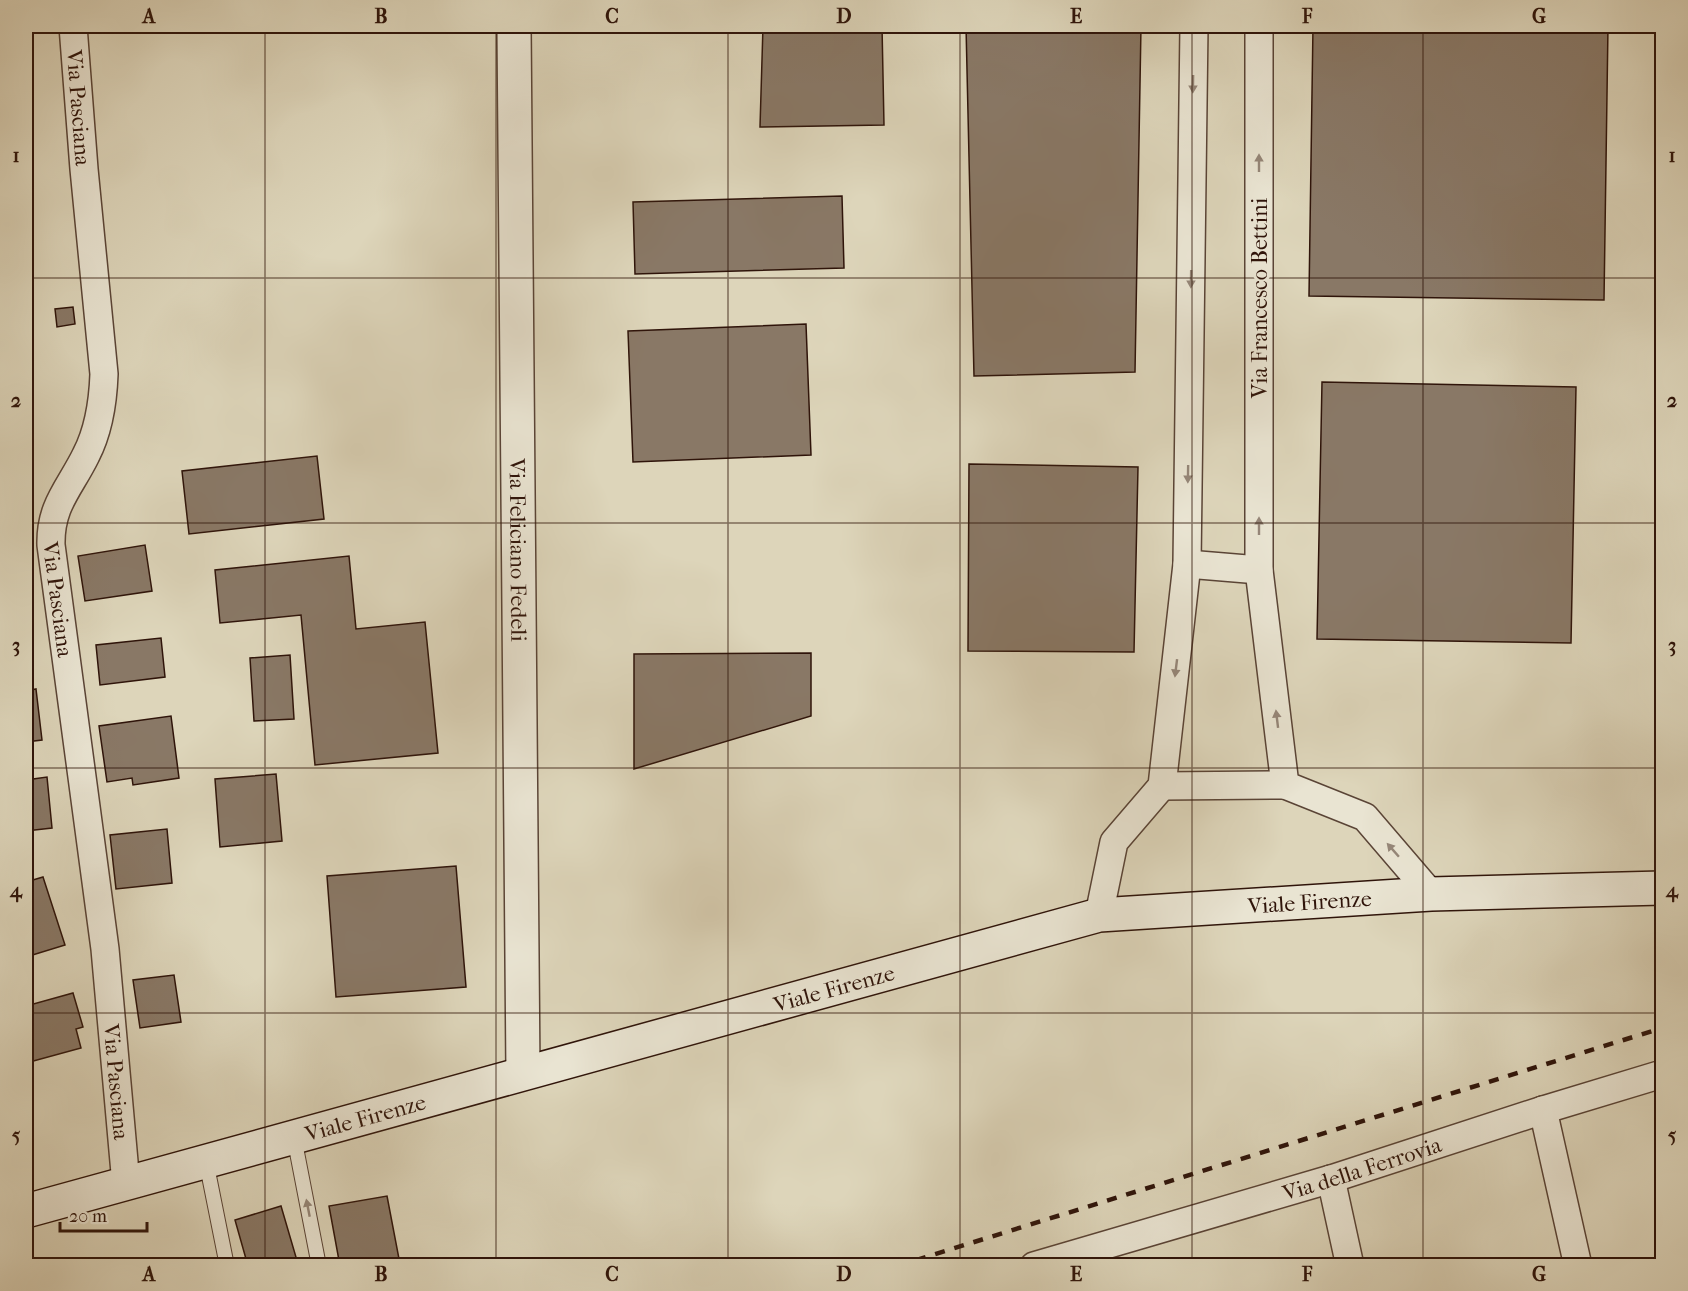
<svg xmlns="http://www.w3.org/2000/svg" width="1688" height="1291" font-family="'IM FELL French Canon',serif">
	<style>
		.building { fill: #897866; stroke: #2f140a; stroke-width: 1.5 }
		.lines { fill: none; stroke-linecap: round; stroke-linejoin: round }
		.service-casing { stroke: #5a4436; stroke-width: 16 }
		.minor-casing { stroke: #5a4436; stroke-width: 30 }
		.tertiary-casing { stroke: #5a4436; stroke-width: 36 }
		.secondary-casing { stroke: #2f140a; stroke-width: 36 }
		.service { stroke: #e9e4d2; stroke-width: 14 }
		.minor { stroke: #e9e4d2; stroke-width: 27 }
		.tertiary { stroke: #e9e4d2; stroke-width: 33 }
		.secondary { stroke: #e9e4d2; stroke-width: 33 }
		.rail { stroke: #2f140a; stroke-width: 4.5; stroke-dasharray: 10 10; stroke-linecap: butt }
		.oneway { fill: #958678 }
		.grid { fill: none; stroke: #2f140a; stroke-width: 1.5; stroke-opacity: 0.55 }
		.labels { text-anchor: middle; stroke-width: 6; stroke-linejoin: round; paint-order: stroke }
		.street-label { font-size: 22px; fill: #2f140a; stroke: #e9e4d2 }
		.neatline { fill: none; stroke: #2f140a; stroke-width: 2 }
		.grid-label { font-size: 20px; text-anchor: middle; font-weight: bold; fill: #2f140a }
	</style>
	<rect width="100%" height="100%" fill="#ddd5ba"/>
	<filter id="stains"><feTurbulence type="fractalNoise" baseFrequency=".00333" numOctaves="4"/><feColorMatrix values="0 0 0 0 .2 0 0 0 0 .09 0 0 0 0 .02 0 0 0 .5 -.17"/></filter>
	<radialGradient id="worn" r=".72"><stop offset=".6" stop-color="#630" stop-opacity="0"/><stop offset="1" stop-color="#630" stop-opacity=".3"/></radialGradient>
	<g class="building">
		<path d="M763 26H882L884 125 760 127Z"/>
		<path d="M966 26H1141L1135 372 974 376Z"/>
		<path d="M1313 26H1608L1604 300 1309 296Z"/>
		<path d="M842 196 844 268 635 274 633 202Z"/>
		<path d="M73 307 75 324 57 327 55 309Z"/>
		<path d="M806 324 811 455 633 462 628 331Z"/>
		<path d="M1322 382 1576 387 1571 643 1317 639Z"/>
		<path d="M317 456 324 519 189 534 182 471Z"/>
		<path d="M969 464 1138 467 1134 652 968 651Z"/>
		<path d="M145 545 152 591 85 601 78 556Z"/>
		<path d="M349 556 356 629 425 622 438 753 315 765 301 615 220 623 215 570Z"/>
		<path d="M26 613 31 659 26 660Z"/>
		<path d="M161 638 165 677 100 685 96 645Z"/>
		<path d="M811 653V716L634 769V654Z"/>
		<path d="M290 655 294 719 254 721 250 658Z"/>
		<path d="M36 689 42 740 26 742V691Z"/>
		<path d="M171 716 179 778 133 785 132 778 107 782 99 726Z"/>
		<path d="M276 774 282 841 220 847 215 779Z"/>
		<path d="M47 777 52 828 26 831V780Z"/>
		<path d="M167 829 172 883 116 889 110 835Z"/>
		<path d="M456 866 466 987 336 997 327 876Z"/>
		<path d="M43 877 65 945 26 957V882Z"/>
		<path d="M174 975 181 1022 140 1028 133 980Z"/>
		<path d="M73 993 83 1027 76 1029 81 1048 26 1063V1006Z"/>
		<path d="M387 1196 400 1264 340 1266 329 1206Z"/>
		<path d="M281 1206 298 1264 293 1266H248L235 1220Z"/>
	</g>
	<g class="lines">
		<defs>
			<g id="service">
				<path d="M294 1137 319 1266"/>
				<path d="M206 1161 227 1266"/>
			</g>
			<g id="minor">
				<path id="s1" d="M73 26 84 169 104 374C103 402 99 430 86 455 70 488 50 505 51 545L105 949 126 1184"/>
				<path d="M1259 26V570L1285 785 1365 817 1431 894"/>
				<path d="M1187 564 1259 570"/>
				<path d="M1162 786 1285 785"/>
				<path d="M1099 915 1114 842 1162 786 1187 564 1194 26"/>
				<path d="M1543 1110 1578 1266"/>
				<path d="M1331 1179 1350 1266"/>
				<path id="s2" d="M1034 1266 1331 1179 1543 1110 1662 1074"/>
			</g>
			<g id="tertiary">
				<path id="s3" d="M514 26 523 1073"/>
			</g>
			<g id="secondary">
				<path id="s4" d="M26 1211 1099 915 1431 894 1662 888"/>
			</g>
		</defs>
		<use href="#service" class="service-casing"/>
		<use href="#minor" class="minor-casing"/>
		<use href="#tertiary" class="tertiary-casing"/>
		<use href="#secondary" class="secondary-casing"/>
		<use href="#service" class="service"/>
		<use href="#minor" class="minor"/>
		<use href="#tertiary" class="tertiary"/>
		<use href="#secondary" class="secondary"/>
		<path class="rail" d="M897 1266 1662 1028"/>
	</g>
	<defs><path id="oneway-solid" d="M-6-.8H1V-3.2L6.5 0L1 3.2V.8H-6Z" transform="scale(1.5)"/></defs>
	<g class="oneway">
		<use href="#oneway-solid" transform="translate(1193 84) rotate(91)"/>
		<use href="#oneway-solid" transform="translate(1259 163) rotate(-90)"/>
		<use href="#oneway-solid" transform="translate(1191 279) rotate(91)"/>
		<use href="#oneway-solid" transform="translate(1188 474) rotate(91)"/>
		<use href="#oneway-solid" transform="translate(1259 526) rotate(-90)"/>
		<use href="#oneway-solid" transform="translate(1176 668) rotate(97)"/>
		<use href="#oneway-solid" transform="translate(1277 719) rotate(-97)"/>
		<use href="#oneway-solid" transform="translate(1393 850) rotate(-131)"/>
		<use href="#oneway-solid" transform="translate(308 1208) rotate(-101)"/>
	</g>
	<path class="grid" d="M265 26V1266M496 26V1266M728 26V1266M960 26V1266M1192 26V1266M1423 26V1266M26 278H1662M26 523H1662M26 768H1662M26 1013H1662"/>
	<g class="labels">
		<g class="street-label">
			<text dy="8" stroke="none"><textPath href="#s1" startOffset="82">Via Pasciana</textPath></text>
			<text transform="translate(1259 298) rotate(-90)" y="8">Via Francesco Bettini</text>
			<text dy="8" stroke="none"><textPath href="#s3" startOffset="524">Via Feliciano Fedeli</textPath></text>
			<text dy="8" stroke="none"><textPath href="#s1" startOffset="586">Via Pasciana</textPath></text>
			<text dy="8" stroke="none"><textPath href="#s4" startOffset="1324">Viale Firenze</textPath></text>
			<text dy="8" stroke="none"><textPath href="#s4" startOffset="838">Viale Firenze</textPath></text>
			<text dy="8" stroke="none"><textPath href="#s1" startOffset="1072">Via Pasciana</textPath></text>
			<text dy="8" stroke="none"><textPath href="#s4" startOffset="352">Viale Firenze</textPath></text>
			<text dy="8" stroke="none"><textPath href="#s2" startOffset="342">Via della Ferrovia</textPath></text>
		</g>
	</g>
	<rect width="1688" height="1291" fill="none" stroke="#ddd5ba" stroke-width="66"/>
	<path d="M60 1222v9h87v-9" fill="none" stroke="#2f140a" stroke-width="3"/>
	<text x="69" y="1222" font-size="18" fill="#2f140a" stroke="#e9e4d2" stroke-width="4.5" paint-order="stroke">20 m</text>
	<rect x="33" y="33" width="1622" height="1225" class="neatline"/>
	<g class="grid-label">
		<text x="149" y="23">A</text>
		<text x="381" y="23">B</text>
		<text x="612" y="23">C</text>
		<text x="844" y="23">D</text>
		<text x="1076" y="23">E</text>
		<text x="1307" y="23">F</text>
		<text x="1539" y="23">G</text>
		<text x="16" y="162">1</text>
		<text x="1672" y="162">1</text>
		<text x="16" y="407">2</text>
		<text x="1672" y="407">2</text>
		<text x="16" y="652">3</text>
		<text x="1672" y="652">3</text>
		<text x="16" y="897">4</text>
		<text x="1672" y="897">4</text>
		<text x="16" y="1142">5</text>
		<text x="1672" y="1142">5</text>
		<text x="149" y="1281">A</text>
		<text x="381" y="1281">B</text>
		<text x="612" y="1281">C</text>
		<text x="844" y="1281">D</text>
		<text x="1076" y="1281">E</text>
		<text x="1307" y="1281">F</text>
		<text x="1539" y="1281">G</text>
	</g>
	<rect width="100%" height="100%" filter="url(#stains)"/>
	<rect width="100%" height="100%" fill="url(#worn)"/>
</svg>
